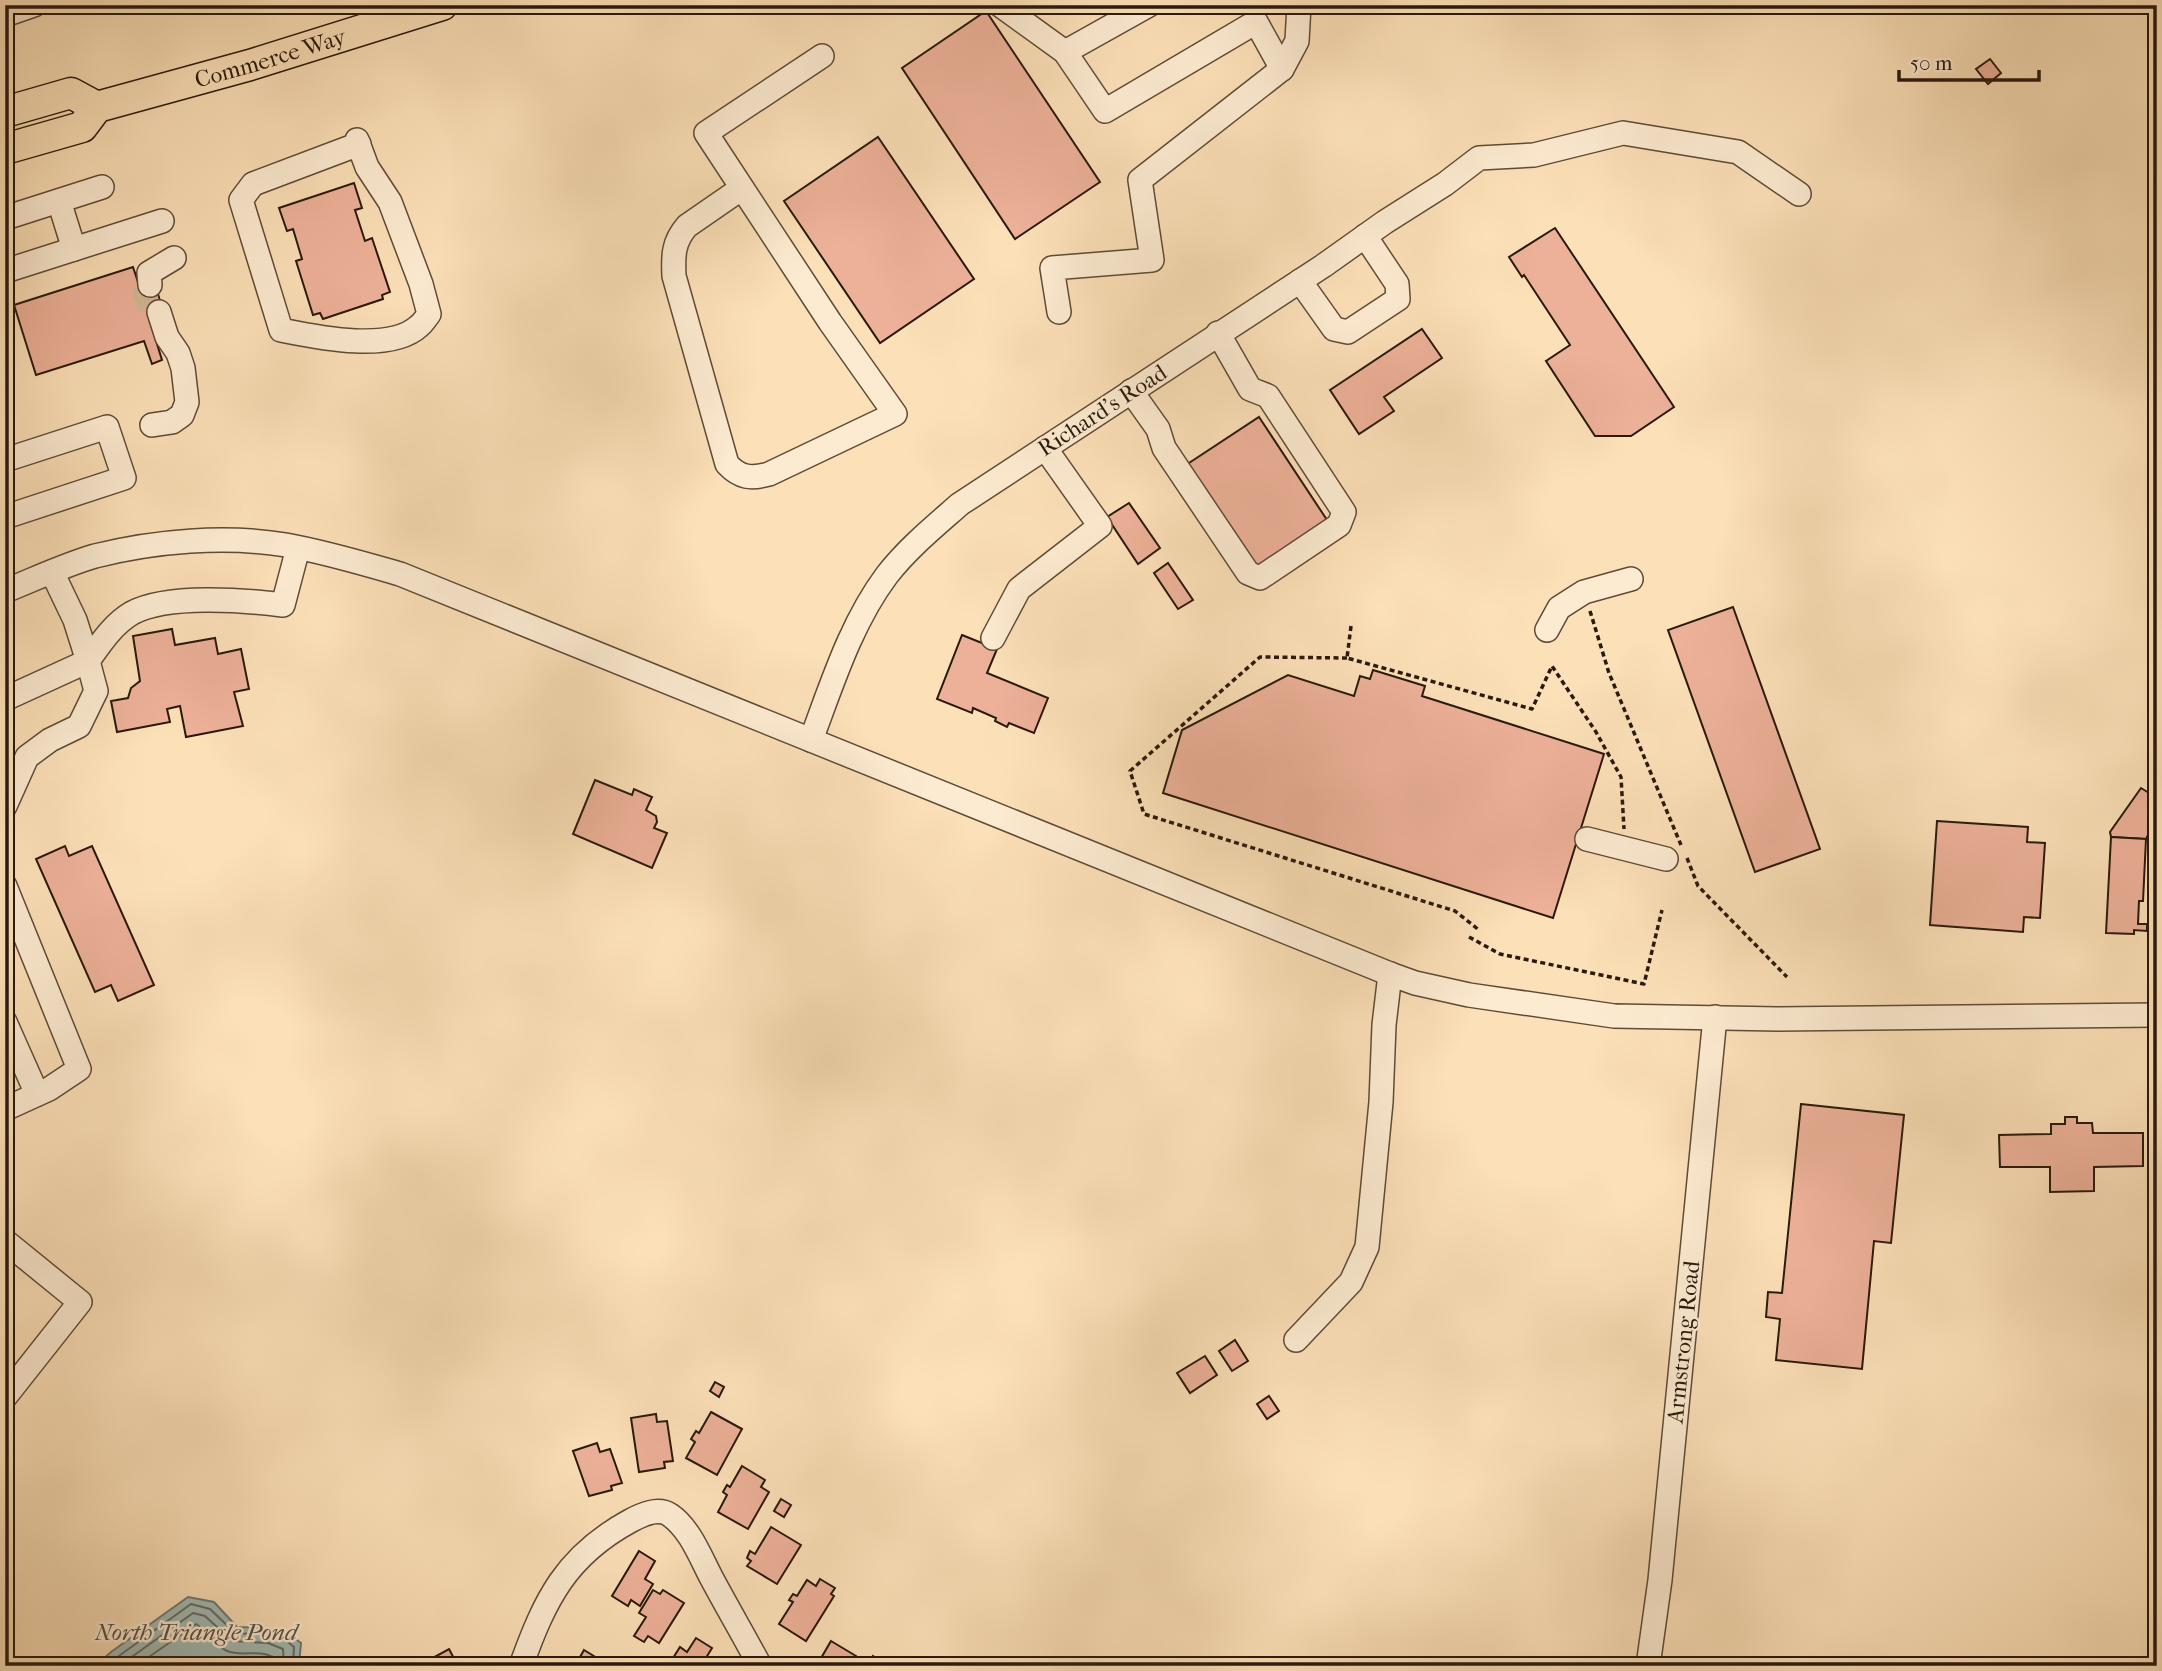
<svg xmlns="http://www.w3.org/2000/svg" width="2162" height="1671" font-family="'IM FELL French Canon',serif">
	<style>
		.water { fill: #a0bbb6; stroke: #707a72; stroke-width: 2 }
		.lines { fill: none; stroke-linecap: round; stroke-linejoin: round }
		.shore { stroke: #646a61; stroke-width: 2 }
		.building { fill: #edb199; stroke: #29190c; stroke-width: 2 }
		.minor-tunnel { stroke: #d2b896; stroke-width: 23; stroke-dasharray: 23 11; stroke-linecap: butt }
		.minor-casing { stroke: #5e4b37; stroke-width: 26 }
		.major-casing { stroke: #29190c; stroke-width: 33 }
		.path { stroke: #29190c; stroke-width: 3.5; stroke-dasharray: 5 3.5; stroke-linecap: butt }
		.minor { stroke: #fdebd1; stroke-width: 23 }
		.major { stroke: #fce0b8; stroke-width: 30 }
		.labels { text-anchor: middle; stroke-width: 5; stroke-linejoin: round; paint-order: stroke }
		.street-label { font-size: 23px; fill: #29190c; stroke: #fdebd1 }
		.water-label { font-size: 24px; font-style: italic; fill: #535248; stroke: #fdebd1 }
	</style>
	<rect width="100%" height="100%" fill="#fce0b8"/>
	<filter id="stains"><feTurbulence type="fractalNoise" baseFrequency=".00286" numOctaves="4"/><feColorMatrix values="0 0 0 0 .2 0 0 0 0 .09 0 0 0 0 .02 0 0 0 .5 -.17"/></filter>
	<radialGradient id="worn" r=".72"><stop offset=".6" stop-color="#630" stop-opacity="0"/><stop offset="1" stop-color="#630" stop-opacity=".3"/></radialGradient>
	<path class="water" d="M188 1597 214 1602 237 1627C262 1627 282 1627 301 1643L299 1665 95 1666 111 1652Z"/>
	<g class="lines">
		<g class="shore">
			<path d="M105 1666 191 1604 210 1609 235 1633C255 1635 278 1631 294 1647L293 1666"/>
			<path d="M119 1666 193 1613 205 1616 232 1641 268 1643 283 1649 284 1666"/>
			<path d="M136 1666 196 1624C208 1631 214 1645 227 1651 242 1657 259 1649 273 1657V1666"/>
		</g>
	</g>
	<g class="building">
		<path d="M986 11 1100 182 1015 239 902 68Z"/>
		<path d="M1990 59 2001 73 1988 84 1976 69Z"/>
		<path d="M878 137 974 279 880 343 784 201Z"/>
		<path d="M354 183 362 208 355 210 365 241 372 238 390 292 382 295 383 299 323 319 320 313 313 315 296 261 302 259 293 229 287 231 279 208Z"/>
		<path d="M1555 228 1674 407 1631 436H1595L1546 361 1570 345 1524 275 1522 277 1509 257Z"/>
		<path d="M133 267 140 288 155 284 163 311 148 315 162 360 152 364 144 341 36 375 14 305Z"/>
		<path d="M1422 329 1442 358 1384 397 1394 411 1359 434 1330 390Z"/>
		<path d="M1259 417 1331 526 1258 574 1186 465Z"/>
		<path d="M1129 503 1160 548 1138 564 1107 517Z"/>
		<path d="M1168 563 1193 600 1178 609 1154 573Z"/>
		<path d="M1733 607 1820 849 1755 872 1668 630Z"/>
		<path d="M172 629 175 645 215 638 218 654 241 649 249 689 234 692 243 726 186 737 180 706 167 709 170 722 117 732 111 701 128 698 131 688 140 681 133 636Z"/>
		<path d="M962 635 997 649 987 673 1048 698 1034 733 1009 723 1007 727 995 721 996 718 973 708 972 713 937 699Z"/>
		<path d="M1373 670 1425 686 1422 696 1604 754 1553 918 1163 793 1182 730 1288 675 1354 696 1360 676 1370 679Z"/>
		<path d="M595 780 632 795 634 789 652 797 646 810 656 816 657 822 654 828 667 833 652 868 573 834Z"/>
		<path d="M2141 788 2157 798V833L2151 829 2146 839 2111 837 2110 832Z"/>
		<path d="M1937 821 2028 827 2027 842 2045 843 2040 918 2024 917 2023 932 1930 925Z"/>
		<path d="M2111 837 2146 839 2143 901H2139L2138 924H2147V931L2134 930V934L2106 933Z"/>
		<path d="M65 846 69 856 92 846 154 985 118 1001 111 985 95 992 36 859Z"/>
		<path d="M1801 1104 1904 1115 1891 1243 1874 1241 1862 1369 1776 1360 1780 1319 1766 1317 1768 1292 1782 1293Z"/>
		<path d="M2065 1117H2077V1123H2092L2093 1133H2143V1166L2094 1167V1191L2050 1192V1167H2000L1999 1135 2051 1134V1124H2065Z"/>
		<path d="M1235 1340 1248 1361 1232 1371 1219 1351Z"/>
		<path d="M1205 1356 1217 1375 1190 1393 1177 1373Z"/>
		<path d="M715 1382 724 1387 719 1397 710 1391Z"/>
		<path d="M1269 1396 1279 1411 1267 1419 1257 1404Z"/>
		<path d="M711 1412 742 1429 717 1475 686 1458 695 1442 691 1439 696 1431 699 1433Z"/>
		<path d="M656 1414 657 1422 667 1421 673 1461 664 1462 665 1468 639 1472 631 1418Z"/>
		<path d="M597 1443 600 1452 610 1449 622 1483 611 1486 612 1490 589 1496 573 1451Z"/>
		<path d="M742 1466 765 1480 761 1487 769 1492 748 1529 718 1512 727 1495 723 1492 727 1485 730 1487Z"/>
		<path d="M781 1499 791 1505 784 1517 774 1511Z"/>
		<path d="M771 1527 801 1545 777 1584 747 1566 751 1561 747 1558 750 1551 755 1554Z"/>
		<path d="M639 1551 655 1561 645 1579 653 1584 640 1606 631 1600 628 1606 612 1596Z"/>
		<path d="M820 1579 835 1588 831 1594 834 1596 806 1641 779 1624 793 1602 789 1600 793 1594 797 1596 807 1580 816 1586Z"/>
		<path d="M653 1590 660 1594 663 1590 684 1603 659 1643 648 1636 644 1642 634 1636 646 1617 639 1613Z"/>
		<path d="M696 1638 712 1648 701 1666H668L680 1647 687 1652Z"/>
		<path d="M831 1641 856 1656 850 1666H810L812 1662 817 1665Z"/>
		<path d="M449 1649 458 1666H432L429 1660Z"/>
		<path d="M584 1650 610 1666H575Z"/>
		<path d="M873 1656 881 1661 879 1666H867Z"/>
	</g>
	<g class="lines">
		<path class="minor-tunnel" d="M143 287 151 314"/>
		<defs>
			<g id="minor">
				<path d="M1000 5 1065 52 1105 111 1256 22 1282 69 1140 180 1152 260 1052 268 1059 312"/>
				<path d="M5 15 34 5"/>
				<path d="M1065 52 1149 5"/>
				<path d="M1282 69 1297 41 1299 5"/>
				<path d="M357 140 367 167 390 202 421 284 429 314C426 318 423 323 419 326 390 353 316 337 281 330L241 200 253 184 359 144"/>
				<path d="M742 188 687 226C673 242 673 256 674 276L727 464C740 478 751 479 769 474L895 414 830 322 706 133 822 56"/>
				<path d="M59 201 74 249"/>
				<path d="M5 218 102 187"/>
				<path d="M5 271 162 221"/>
				<path d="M1300 281 1334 329 1348 332 1398 299 1397 284 1365 236"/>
				<path d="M150 285 149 273 174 258"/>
				<path d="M1131 391 1158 429 1164 448 1248 573 1260 578 1339 525 1344 512 1268 396 1250 389 1218 333"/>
				<path d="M152 425 172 422 182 415 187 402 183 368 178 353 167 337 159 312"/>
				<path d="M5 460 107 427 124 478 5 517"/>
				<path d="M52 572 75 620 88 661C100 644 113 624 132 613 167 594 244 600 283 605L298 548"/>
				<path d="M5 591C35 579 64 565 95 556 155 541 225 535 286 545 325 552 362 563 400 574L1390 974 1415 983 1469 995 1614 1016 1778 1019 2157 1015"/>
				<path d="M1547 630 1559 608 1584 592 1631 579"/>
				<path d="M993 638 1019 589 1100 526 1045 448"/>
				<path d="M5 699 88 661 96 691 79 726 50 740 27 757 5 806"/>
				<path d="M811 740C832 684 851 623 887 575 908 548 935 526 960 504L1323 266 1385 222 1445 184 1479 158 1534 155 1623 133 1738 152 1799 194"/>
				<path d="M1587 839 1666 859"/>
				<path d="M5 886 79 1069 49 1089 5 1109"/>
				<path d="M5 1022 37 1094"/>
				<path d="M5 1241 80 1302 5 1397"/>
				<path d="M1296 1340 1351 1282 1367 1247 1381 1102 1384 1025 1390 974"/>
				<path d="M521 1666C545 1599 566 1556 630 1521 641 1515 658 1507 670 1515 690 1529 700 1556 711 1577 727 1607 744 1636 760 1666"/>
				<path d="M1648 1666 1660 1580 1715 1017"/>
			</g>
			<g id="major">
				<path d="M5 112 71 93 97 107"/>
				<path id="s1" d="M5 149 82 127 97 107 250 65 442 5"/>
			</g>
		</defs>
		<use href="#minor" class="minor-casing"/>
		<use href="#major" class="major-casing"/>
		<g class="path">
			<path d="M1590 611 1609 673 1681 845"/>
			<path d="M1351 626 1347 658 1532 709 1552 666 1596 732 1621 777 1624 829"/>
			<path d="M1347 658 1260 657 1130 771 1144 814 1455 911 1479 930"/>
			<path d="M1687 858 1698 886 1787 977"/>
			<path d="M1469 937 1500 954 1644 984 1662 910"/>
		</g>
		<use href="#minor" class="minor"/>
		<use href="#major" class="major"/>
	</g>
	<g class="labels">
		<g class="street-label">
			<text dy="8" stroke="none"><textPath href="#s1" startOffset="285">Commerce Way</textPath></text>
			<text transform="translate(1102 410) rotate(-33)" y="8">Richard's Road</text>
			<text transform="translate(1683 1342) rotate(-84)" y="8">Armstrong Road</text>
		</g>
		<g class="water-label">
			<text x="196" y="1640">North Triangle Pond</text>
		</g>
	</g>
	<rect width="2162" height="1671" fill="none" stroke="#fce0b8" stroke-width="28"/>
	<rect x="7" y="7" width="2148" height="1657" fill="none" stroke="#29190c" stroke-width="3.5"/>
	<rect x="14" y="14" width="2134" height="1643" fill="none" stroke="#29190c" stroke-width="2"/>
	<path d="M1899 70v10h140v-10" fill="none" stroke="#29190c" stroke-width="3.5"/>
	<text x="1910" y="70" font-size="21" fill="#29190c" stroke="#fdebd1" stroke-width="5" paint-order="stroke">50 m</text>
	<rect width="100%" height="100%" filter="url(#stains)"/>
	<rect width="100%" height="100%" fill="url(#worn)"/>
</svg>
